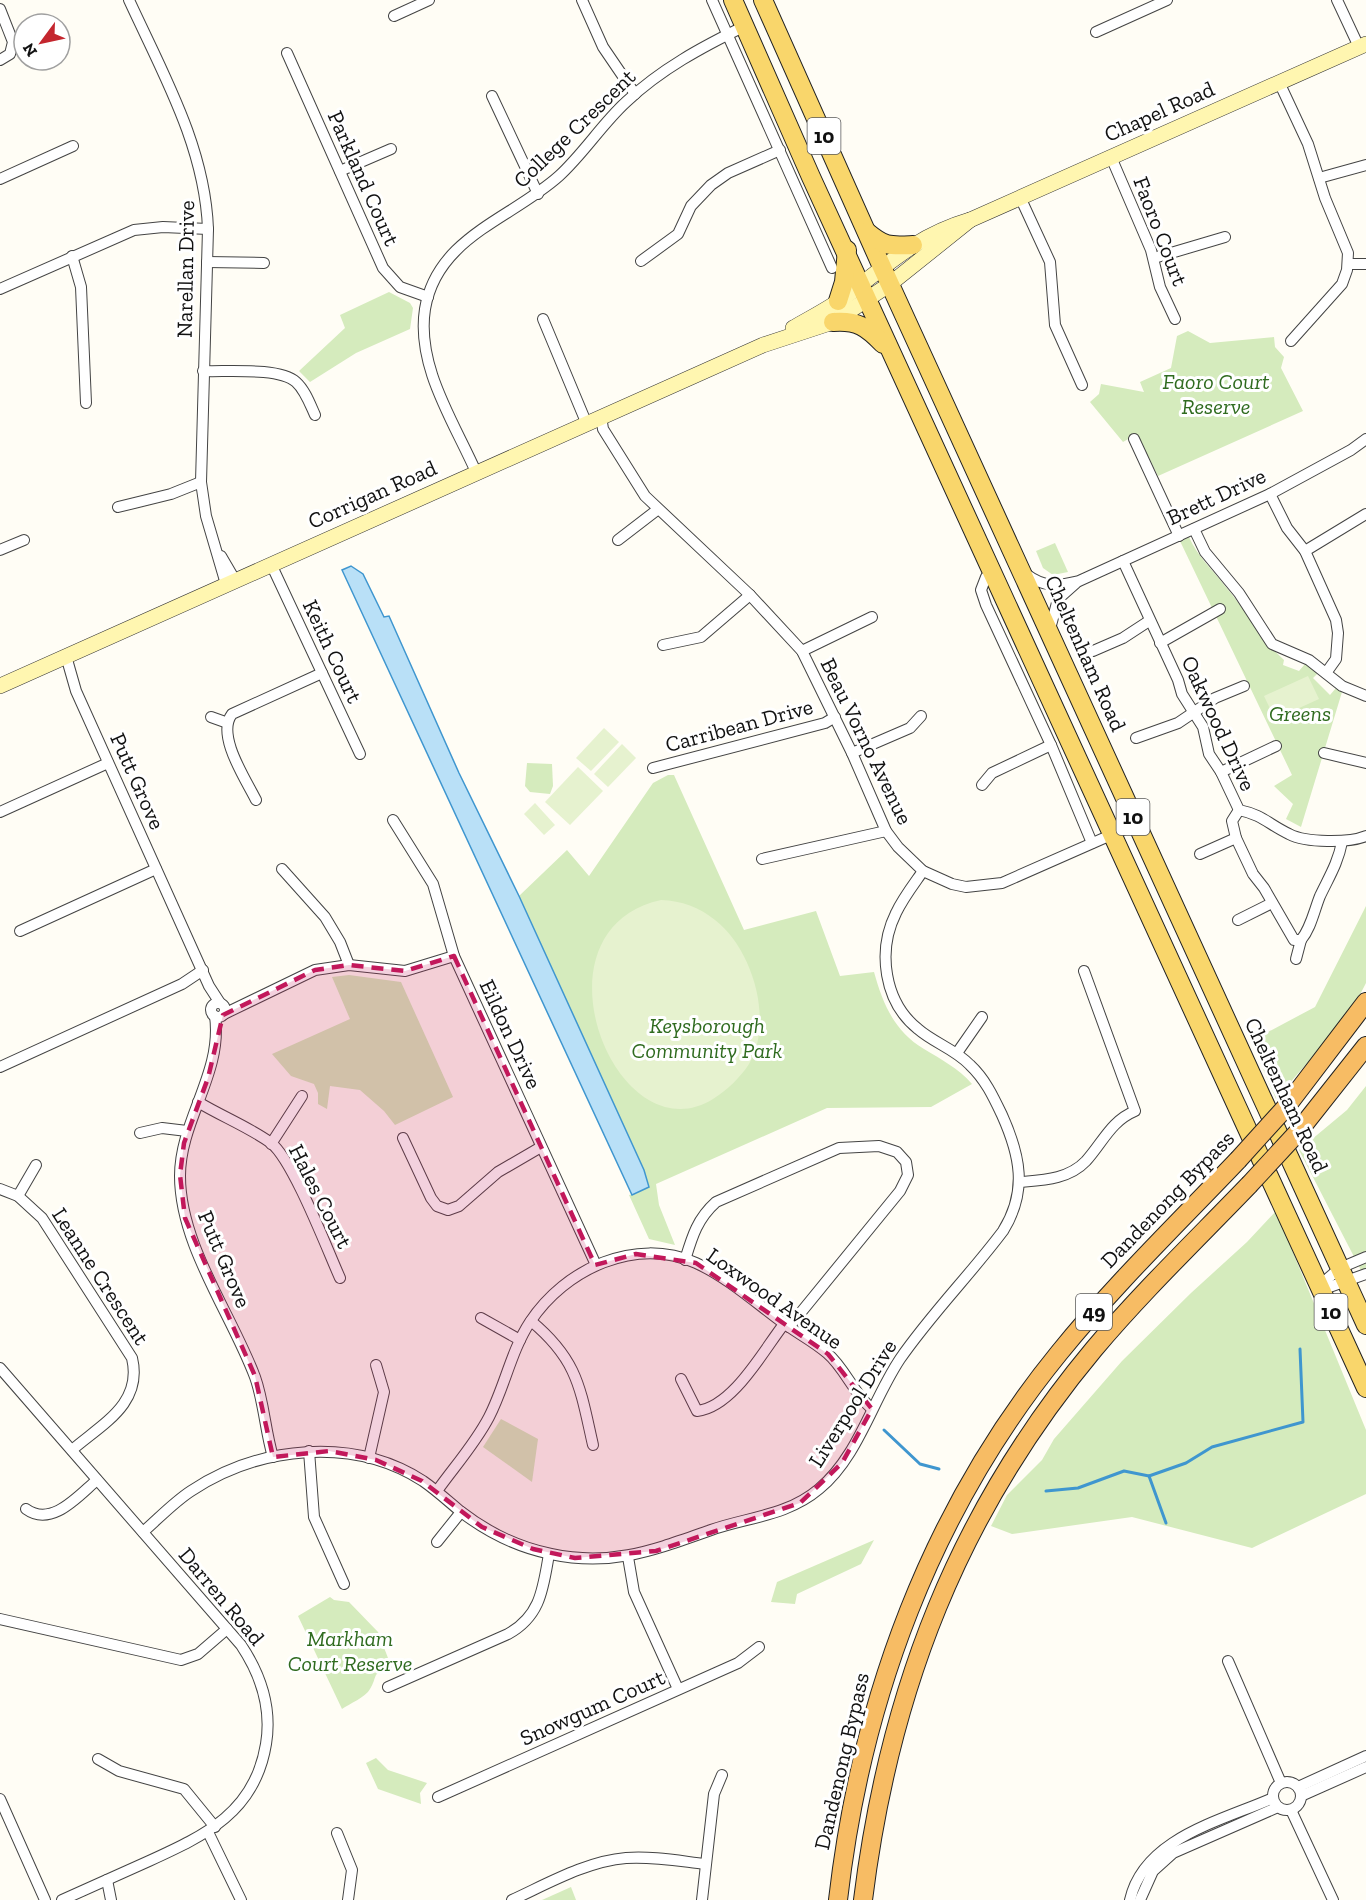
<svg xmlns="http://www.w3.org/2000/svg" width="1366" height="1900" font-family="'Zilla Slab',serif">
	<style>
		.green { fill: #d5ebbd }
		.pitch { fill: #e6f2cf }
		.water { fill: #b9e0f7; stroke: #3f96cf; stroke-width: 1.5 }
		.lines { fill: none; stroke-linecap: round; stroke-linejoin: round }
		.stream { stroke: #3f96cf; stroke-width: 3 }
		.minor-casing { stroke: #444; stroke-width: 12 }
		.secondary-casing { stroke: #333; stroke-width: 16 }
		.primary-casing { stroke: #222; stroke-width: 20 }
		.trunk-casing { stroke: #222; stroke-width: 20 }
		.minor { stroke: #fff; stroke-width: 10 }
		.secondary { stroke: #fff6b0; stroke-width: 15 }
		.primary { stroke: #f9d66b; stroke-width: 18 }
		.trunk { stroke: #f7bc64; stroke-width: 18 }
		.trunk-bridge-casing { stroke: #222; stroke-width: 20; stroke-linecap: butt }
		.trunk-bridge { stroke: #f7bc64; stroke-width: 18 }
		.marked { fill: #c2185b; fill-opacity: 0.2; stroke: #c2185b; stroke-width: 4.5; stroke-dasharray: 12 8; stroke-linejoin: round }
		.labels { text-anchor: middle; stroke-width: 6; stroke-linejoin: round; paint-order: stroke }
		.shield { fill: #fff; stroke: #585858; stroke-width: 1.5 }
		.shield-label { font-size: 21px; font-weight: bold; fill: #111 }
		.street-label { font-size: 22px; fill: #111; stroke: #fff }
		.park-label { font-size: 22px; font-style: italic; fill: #2f6b1f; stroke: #fff }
	</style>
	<rect width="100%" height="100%" fill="#fffdf5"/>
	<g class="green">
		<path d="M389 292 410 303 413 308 410 329 356 353 310 382 299 371 345 328 340 315Z"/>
		<path d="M1188 331 1210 343 1274 337 1275 347 1284 357 1281 368 1303 411 1158 476 1137 434 1123 442 1090 402 1099 394 1101 384 1144 392 1140 382 1171 368 1177 336Z"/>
		<path d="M1189 537C1198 557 1212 569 1225 586 1246 610 1260 638 1284 660L1283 665 1299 671 1305 664 1318 673 1313 678 1330 695 1336 688 1342 692 1301 827 1286 819 1293 804 1274 786 1292 775 1180 541Z"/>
		<path d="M1055 543 1068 572 1053 575 1043 568 1036 551Z"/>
		<path d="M527 763 552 764 553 786 550 794 530 792 525 786Z"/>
		<path d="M668 775H674L744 930 816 911 840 976 874 972C883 1004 894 1031 924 1049 942 1060 958 1068 972 1084L931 1107 827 1108 656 1184 659 1205 675 1245 649 1239 629 1195 638 1193 644 1170 519 896 567 850 589 876 653 783Z"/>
		<path d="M1366 906V983L1351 1012 1276 1099 1251 1041 1315 1007Z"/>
		<path d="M349 975 401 982 453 1097 395 1125 384 1111 360 1090 330 1086 327 1109 318 1104V1093L314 1084 291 1076 272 1054 350 1019 332 977Z"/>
		<path d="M1366 1086V1280L1299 1150 1347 1110Z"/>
		<path d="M1276 1211 1366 1430V1494L1252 1548 1132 1517 1012 1534 991 1526 1007 1495 1042 1460 1054 1439 1122 1361 1191 1293 1247 1242Z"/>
		<path d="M501 1419 538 1439 532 1482 483 1447Z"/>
		<path d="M874 1540 861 1564 797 1594 795 1604 771 1602 777 1582Z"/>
		<path d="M330 1597 334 1600 349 1602 378 1632 393 1671C371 1669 378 1677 370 1689 366 1697 349 1704 342 1709L298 1616Z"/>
		<path d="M376 1758 388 1770 427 1783 420 1793 421 1804 378 1789 366 1763Z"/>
		<path d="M571 1887 576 1900H542Z"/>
	</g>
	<g class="pitch">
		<path d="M1308 676 1319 699 1275 719 1264 696Z"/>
		<path d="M604 728 619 742 591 771 576 758Z"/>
		<path d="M622 744 636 758 608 787 594 774Z"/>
		<path d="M578 767 603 791 570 825 545 802Z"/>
		<path d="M535 803 555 825 544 835 524 814Z"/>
		<path d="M661 900C682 901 699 907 715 920 753 949 774 1022 749 1064 740 1078 727 1090 713 1099 616 1159 525 930 661 900Z"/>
	</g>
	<path class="water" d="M351 566 363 574 384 617 389 616 459 773 519 896 644 1170 649 1187 632 1195 342 570Z"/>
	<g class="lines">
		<g class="stream">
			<path d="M884 1430 920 1464 939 1469"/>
			<path d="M1149 1476 1166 1523"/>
			<path d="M1046 1491 1078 1488 1124 1471 1149 1476 1186 1463 1212 1447 1303 1422 1300 1349"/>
		</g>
		<defs>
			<g id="minor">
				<path d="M129 0C163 74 205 147 208 229L201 482 206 516 226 584"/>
				<path d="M582 0 603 47 635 94"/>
				<path d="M712 0 832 268"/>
				<path d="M1337 0 1359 47"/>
				<path d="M0 9 13 42 10 54 0 60"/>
				<path d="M394 16 429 0"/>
				<path d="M1096 32 1167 0"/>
				<path d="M287 53 383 268 400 287 428 297"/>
				<path d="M1279 82 1308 144 1325 198 1348 253 1347 270 1342 284 1291 341"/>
				<path d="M492 96 538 194"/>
				<path d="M1111 157 1151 250 1160 287 1175 319"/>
				<path d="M340 171 391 149"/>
				<path d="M1319 178 1366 165"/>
				<path d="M0 179 73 146"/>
				<path d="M1020 197 1050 262 1055 325 1082 385"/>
				<path d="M72 256 81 287 86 403"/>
				<path d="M1154 258 1225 237"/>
				<path d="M641 261 678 234 691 206 711 185 728 173 780 150"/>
				<path d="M207 262 264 263"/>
				<path d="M1348 264H1366"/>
				<path d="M0 289 134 230 163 227 208 229"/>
				<path d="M543 319 586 422"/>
				<path d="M203 371C226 372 279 367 296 382 305 390 310 404 315 415"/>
				<path d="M601 416 603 429 645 496 750 595 802 651 852 753 886 831 898 847 923 871 952 884 966 887 1002 883 1136 824"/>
				<path d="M1134 439 1179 536"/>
				<path d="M476 472C454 422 416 366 425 309 437 237 511 219 559 176 584 153 602 124 626 102 661 69 702 47 745 26"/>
				<path d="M1270 494 1287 528 1305 551 1336 620 1338 633 1336 659 1326 673"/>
				<path d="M118 507 171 494 201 482"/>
				<path d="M1194 529 1205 552 1239 593 1272 644 1309 660 1342 686 1366 696"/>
				<path d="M618 540 657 510"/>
				<path d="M0 550 24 540"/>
				<path d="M1305 551 1366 514"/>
				<path d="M221 556 235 580"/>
				<path d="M1123 561 1178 680 1182 694 1203 727 1209 754 1221 772 1239 810C1263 815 1268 824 1289 834 1306 843 1349 843 1366 836"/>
				<path d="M271 564 360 754"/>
				<path d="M993 572 986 577 981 590 986 605 1051 745 1092 843"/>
				<path d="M1026 574C1044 588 1058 586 1079 581L1270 494 1351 450 1366 439"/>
				<path d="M1050 629 1058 599 1076 583"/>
				<path d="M1160 643 1220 609"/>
				<path d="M663 645 701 637 750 595"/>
				<path d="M802 651 872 617"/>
				<path d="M1093 651 1123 638 1149 621"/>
				<path d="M66 656 76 691 209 986 220 1003"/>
				<path d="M211 717 225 722"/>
				<path d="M1136 738 1178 723 1215 698 1244 686"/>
				<path d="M852 753 910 728 921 716"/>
				<path d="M1324 753 1366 763"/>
				<path d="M653 768 825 723 835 717"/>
				<path d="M1221 772 1276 746"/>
				<path d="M982 785 992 773 1051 745"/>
				<path d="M256 800C245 778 216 735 232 714L322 673"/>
				<path d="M1239 810 1232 821 1236 838 1253 874 1264 888 1294 940H1301C1311 928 1314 911 1320 896 1329 877 1338 863 1342 842"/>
				<path d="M0 812 108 763"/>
				<path d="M393 820 433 884 454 956 596 1265"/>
				<path d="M1200 854 1236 838"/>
				<path d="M762 859 886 831"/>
				<path d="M282 869 325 917 340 942 349 965"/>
				<path d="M1238 920 1272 903"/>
				<path d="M20 931 156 869"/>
				<path d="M1296 959 1301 940"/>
				<circle cx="218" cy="1010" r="7"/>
				<path d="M224 1014 315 970 349 965 405 971 454 956"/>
				<path d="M215 1016C223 1073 180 1120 180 1176 180 1245 231 1313 255 1377 264 1402 265 1430 273 1457"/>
				<path d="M957 1053 982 1017"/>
				<path d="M0 1067 182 984 203 970"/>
				<path d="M198 1102C221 1116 249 1127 271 1143 293 1160 327 1249 340 1278"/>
				<path d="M140 1133 162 1128 187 1131"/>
				<path d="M403 1138 431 1198 437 1206 448 1210 459 1206 498 1172 541 1147"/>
				<path d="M271 1144 302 1096"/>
				<path d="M1021 1182C1044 1180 1069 1179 1086 1161 1103 1142 1111 1121 1135 1111L1084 971"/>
				<path d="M0 1189 18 1196 42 1218 132 1358C143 1404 102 1424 72 1450"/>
				<path d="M18 1196 36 1165"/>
				<path d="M685 1260C692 1237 697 1219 716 1202L839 1148 879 1146 897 1152 906 1162 908 1175 900 1191 789 1327"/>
				<path d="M1319 1286 1340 1268 1366 1257"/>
				<path d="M1321 1290 1366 1274"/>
				<path d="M481 1318 520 1340"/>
				<path d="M531 1321C578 1360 580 1388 593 1445"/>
				<path d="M0 1368 241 1645C261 1675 272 1708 266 1744 255 1812 206 1835 149 1861 120 1874 91 1887 62 1900"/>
				<path d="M681 1379 697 1411C733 1407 763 1351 784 1324"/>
				<path d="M309 1451 314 1517 344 1584"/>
				<path d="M369 1458 384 1392 376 1365"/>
				<path d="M437 1491C454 1467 475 1444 489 1417 505 1386 511 1351 530 1322 565 1269 635 1236 696 1263 727 1277 755 1302 782 1322 797 1333 813 1341 827 1353 845 1368 853 1393 872 1409"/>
				<path d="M26 1509C52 1528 79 1495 97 1480"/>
				<path d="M143 1532C158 1519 174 1502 191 1491 259 1446 353 1436 423 1481 436 1490 448 1501 460 1511 487 1532 517 1547 551 1554 612 1567 654 1550 711 1530 748 1517 787 1516 819 1489 858 1457 872 1401 900 1359 931 1314 970 1275 1003 1231 1028 1191 1020 1155 1002 1115 993 1096 985 1079 970 1065 955 1049 934 1043 918 1029 884 1002 877 951 896 913 903 898 914 884 923 871"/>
				<path d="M437 1542 461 1512"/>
				<path d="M628 1557 634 1592 678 1689"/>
				<path d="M0 1619 181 1660 198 1654 227 1629"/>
				<path d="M1228 1661 1281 1783"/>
				<path d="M388 1687 508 1634C541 1616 543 1588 549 1554"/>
				<path d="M98 1759 119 1771 184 1789 215 1827"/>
				<circle cx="1287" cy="1796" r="14"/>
				<path d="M1298 1787 1366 1756"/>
				<path d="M1301 1796 1366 1767"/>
				<path d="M438 1797 738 1663 759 1647"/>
				<path d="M0 1799 45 1900"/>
				<path d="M1291 1810 1333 1900"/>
				<path d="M208 1832 241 1900"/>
				<path d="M337 1833 352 1870 348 1900"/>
				<path d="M107 1880 111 1900"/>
				<path d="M512 1900C547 1884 587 1861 626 1858 652 1856 679 1861 705 1864"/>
				<path d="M702 1900 714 1794 722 1775"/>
				<path d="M1130 1900C1144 1838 1221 1821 1273 1798"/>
				<path d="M1140 1900 1153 1871 1173 1853 1278 1807"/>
			</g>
			<g id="secondary">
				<path d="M793 328C812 317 832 307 849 294 890 262 919 235 970 220L1366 44"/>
				<path d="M0 686 696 375 763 345 833 322 890 284 970 220"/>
			</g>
			<g id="primary">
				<path d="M733 0 811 177 1366 1388"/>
				<path d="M763 0 882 267 1366 1325"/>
				<path d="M867 232C885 247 889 246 913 245"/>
				<path d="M838 301 844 282 847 250"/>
				<path d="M833 322C857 320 867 327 883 344"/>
			</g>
			<g id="trunk">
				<path d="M1286 1107 1366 1002"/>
				<path d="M1298 1132 1366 1046"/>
				<path d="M838 1900C861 1700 931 1510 1059 1353 1114 1285 1177 1224 1238 1160"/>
				<path d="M863 1900C889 1691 958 1512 1094 1349 1142 1292 1197 1239 1249 1185"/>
			</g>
		</defs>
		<use href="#minor" class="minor-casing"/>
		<use href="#secondary" class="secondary-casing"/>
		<use href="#primary" class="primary-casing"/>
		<use href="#trunk" class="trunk-casing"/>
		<use href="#minor" class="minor"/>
		<use href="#secondary" class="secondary"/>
		<use href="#primary" class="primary"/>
		<use href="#trunk" class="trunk"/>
		<defs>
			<g id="trunk-bridge">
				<path d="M1238 1160 1286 1107"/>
				<path d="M1249 1185 1298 1132"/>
			</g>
		</defs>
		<use href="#trunk-bridge" class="trunk-bridge-casing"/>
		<use href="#trunk-bridge" class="trunk-bridge"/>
	</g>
	<path class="marked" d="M454 956 595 1265 636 1254 696 1263 828 1354 872 1409 842 1463 800 1503 656 1551 575 1558 533 1549 482 1527 422 1481 376 1460 329 1451 273 1457 255 1376 185 1218 180 1175 184 1143 208 1078 223 1015 315 970 349 965 405 971Z"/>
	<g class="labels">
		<g class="shield">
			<rect x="807.5" y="118" width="33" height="36" rx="4.5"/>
			<rect x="1116.5" y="799" width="33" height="36" rx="4.5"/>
			<rect x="1076" y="1294" width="36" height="36" rx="4.5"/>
			<rect x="1314.5" y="1294" width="33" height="36" rx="4.5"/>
		</g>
		<g class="shield-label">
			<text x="824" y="143">10</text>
			<text x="1133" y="824">10</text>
			<text x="1094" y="1319">49</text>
			<text x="1331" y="1319">10</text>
		</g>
		<g class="street-label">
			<text transform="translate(1159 111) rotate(-24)" y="8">Chapel Road</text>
			<text transform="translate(574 128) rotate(-44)" y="8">College Crescent</text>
			<text transform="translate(364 178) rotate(66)" y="8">Parkland Court</text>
			<text transform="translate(1161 231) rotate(69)" y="8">Faoro Court</text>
			<text transform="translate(185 269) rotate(-89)" y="8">Narellan Drive</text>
			<text transform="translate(372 494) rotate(-24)" y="8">Corrigan Road</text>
			<text transform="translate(1216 496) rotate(-25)" y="8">Brett Drive</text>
			<text transform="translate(333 651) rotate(65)" y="8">Keith Court</text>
			<text transform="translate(1086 653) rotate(66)" y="8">Cheltenham Road</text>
			<text transform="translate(1219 723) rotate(65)" y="8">Oakwood Drive</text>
			<text transform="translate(739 725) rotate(-15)" y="8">Carribean Drive</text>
			<text transform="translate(867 741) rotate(64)" y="8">Beau Vorno Avenue</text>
			<text transform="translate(138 781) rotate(66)" y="8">Putt Grove</text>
			<text transform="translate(511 1034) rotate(65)" y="8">Eildon Drive</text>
			<text transform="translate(1287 1095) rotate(65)" y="8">Cheltenham Road</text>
			<text transform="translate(321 1196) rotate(63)" y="8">Hales Court</text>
			<text transform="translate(1167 1199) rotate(-46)" y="8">Dandenong Bypass</text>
			<text transform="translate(225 1259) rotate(67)" y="8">Putt Grove</text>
			<text transform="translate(101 1276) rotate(57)" y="8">Leanne Crescent</text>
			<text transform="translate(775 1298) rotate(35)" y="8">Loxwood Avenue</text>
			<text transform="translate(852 1403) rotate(-58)" y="8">Liverpool Drive</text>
			<text transform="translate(222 1596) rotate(50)" y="8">Darren Road</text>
			<text transform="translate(592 1707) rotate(-24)" y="8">Snowgum Court</text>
			<text transform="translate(841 1761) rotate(-77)" y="8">Dandenong Bypass</text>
		</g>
		<g class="park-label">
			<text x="1216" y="389">Faoro Court<tspan x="1216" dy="25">Reserve</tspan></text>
			<text x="1300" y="721">Greens</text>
			<text x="707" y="1033">Keysborough<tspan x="707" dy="25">Community Park</tspan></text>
			<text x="350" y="1646">Markham<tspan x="350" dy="25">Court Reserve</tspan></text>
		</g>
	</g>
	<g transform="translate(42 42) rotate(237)"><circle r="28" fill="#ffffff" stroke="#a0a0a0" stroke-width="1.5"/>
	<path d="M0-4.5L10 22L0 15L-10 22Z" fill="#c4262e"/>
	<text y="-9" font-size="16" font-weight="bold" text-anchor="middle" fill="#111111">N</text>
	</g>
</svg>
